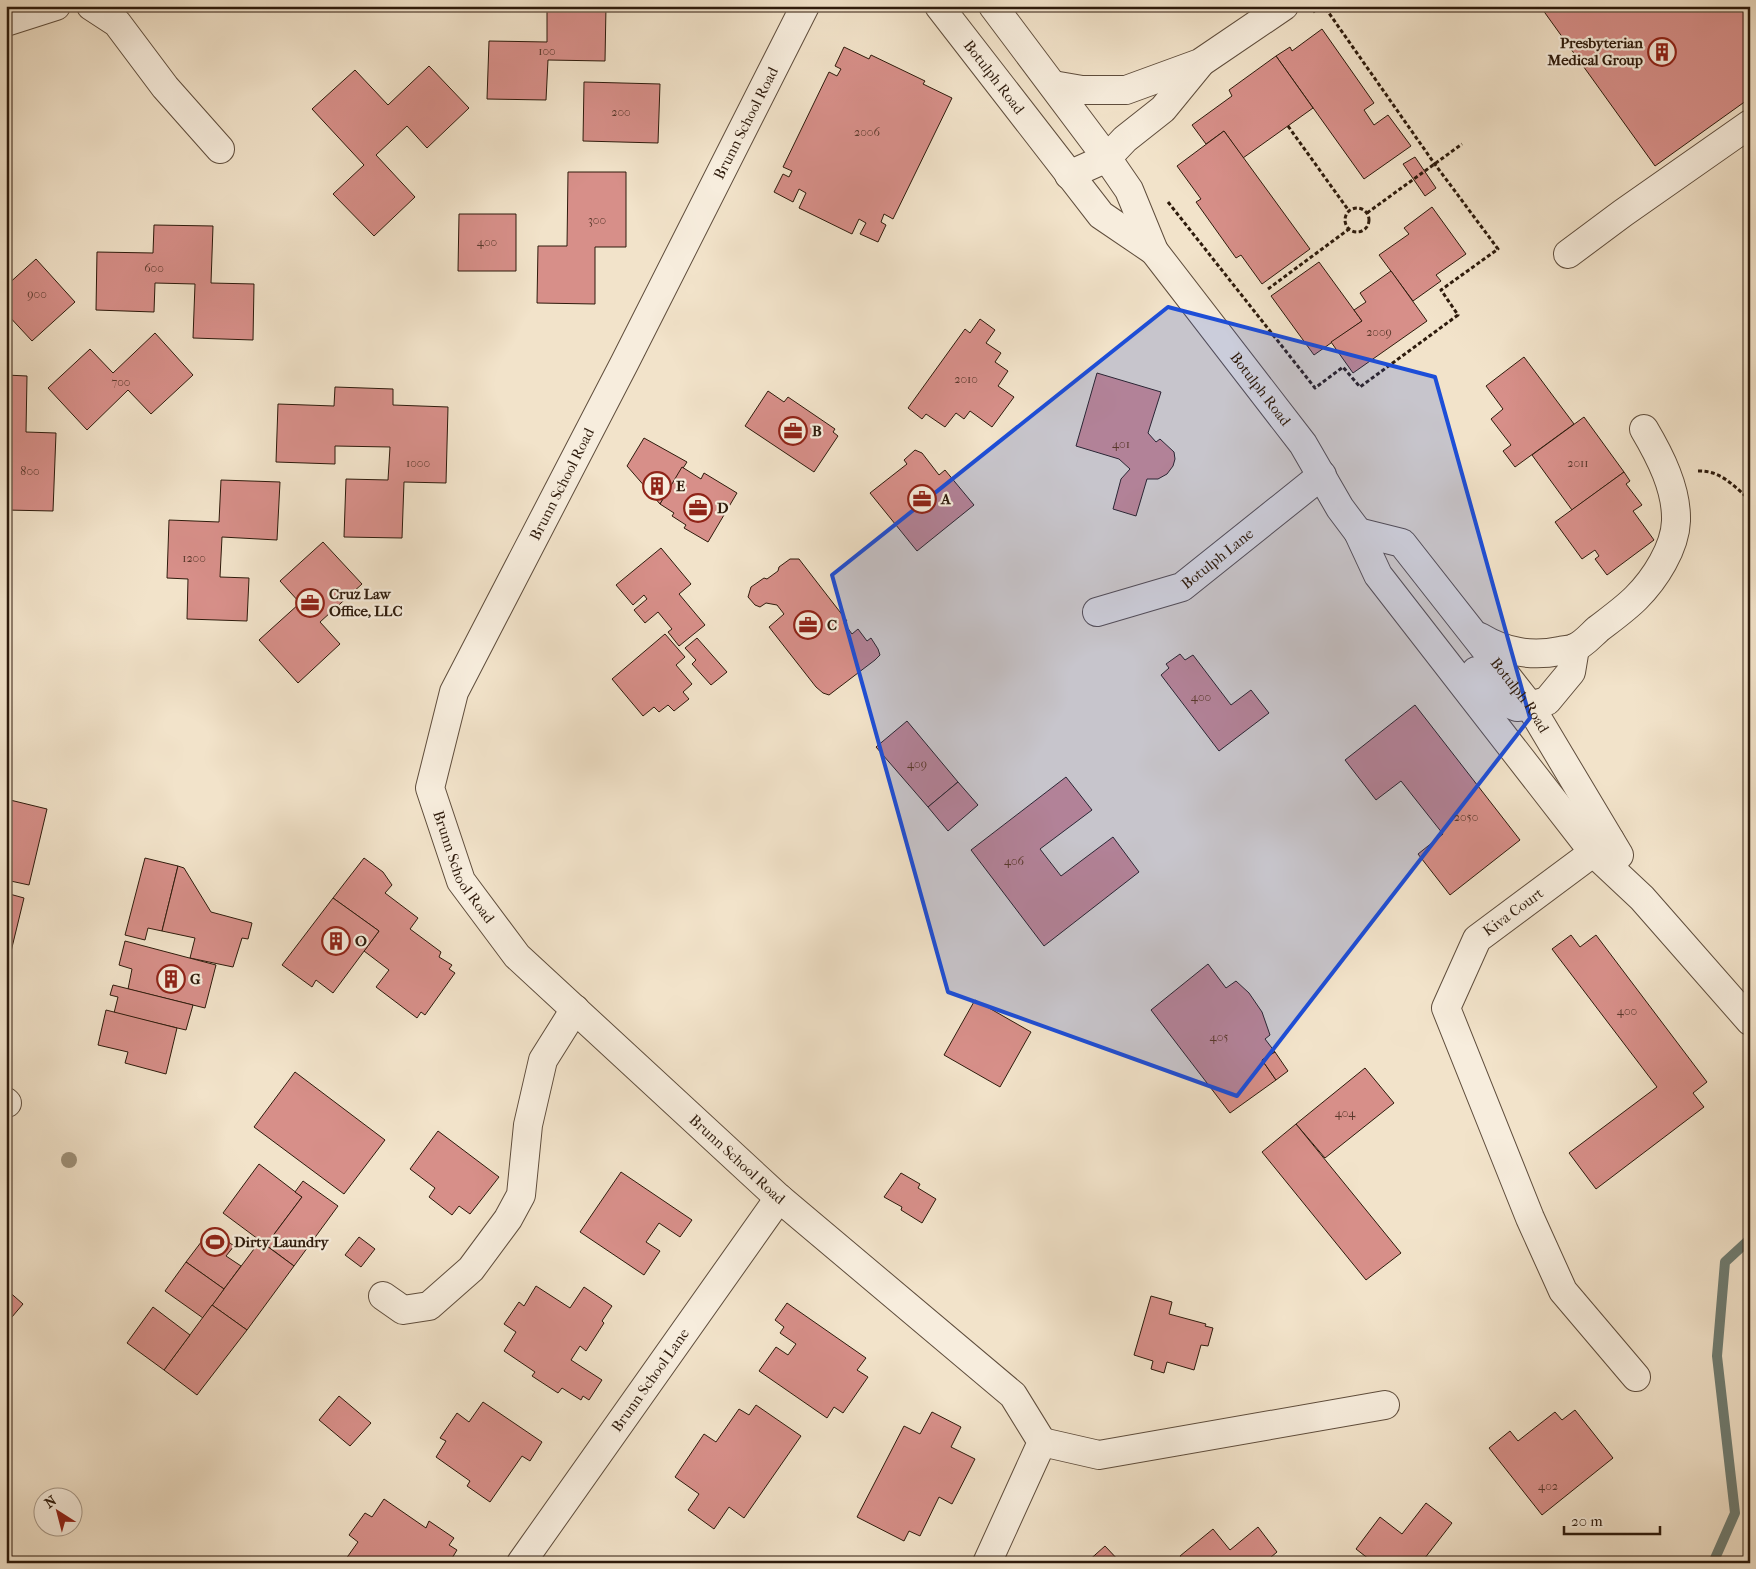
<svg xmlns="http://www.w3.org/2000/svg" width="1756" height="1569" font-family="'IM FELL French Canon',serif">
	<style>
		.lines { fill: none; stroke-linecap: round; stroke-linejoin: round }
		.stream { stroke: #6f7d73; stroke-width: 10 }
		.building { fill: #d78f89; stroke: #2e1b0c }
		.minor-casing { stroke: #5f4d3c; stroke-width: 30 }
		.path { stroke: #2e1b0c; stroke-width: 3; stroke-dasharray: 4 2.5; stroke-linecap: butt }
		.minor { stroke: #f7eddd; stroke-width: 28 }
		.tree { fill: #9e9078 }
		.marked { fill: #1d4ed8; fill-opacity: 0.2; stroke: #1d4ed8; stroke-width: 4; stroke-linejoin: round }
		.labels { text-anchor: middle; stroke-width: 4.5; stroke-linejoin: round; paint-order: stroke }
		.number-label { font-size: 12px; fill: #58382b }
		.poi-label { font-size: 15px; font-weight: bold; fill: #2e1b0c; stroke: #f7eddd; text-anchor: start }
		.street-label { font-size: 15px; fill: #2e1b0c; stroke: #f7eddd }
	</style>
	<rect width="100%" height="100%" fill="#f2e3ca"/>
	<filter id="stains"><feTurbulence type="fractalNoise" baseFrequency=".004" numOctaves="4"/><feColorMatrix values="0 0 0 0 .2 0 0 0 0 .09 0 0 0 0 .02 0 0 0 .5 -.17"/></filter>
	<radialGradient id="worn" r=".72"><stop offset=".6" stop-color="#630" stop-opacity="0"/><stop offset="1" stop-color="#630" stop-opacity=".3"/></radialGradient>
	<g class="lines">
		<path class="stream" d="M1713 1563 1735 1513 1717 1356 1725 1262 1750 1239"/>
	</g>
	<g class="building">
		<path d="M547 6H606L605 61 548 60 546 100 487 99 489 41 547 42Z"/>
		<path d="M1540 6H1750V98L1655 166Z"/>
		<path d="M1322 29 1374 103 1364 110 1374 125 1388 115 1411 146 1364 179 1276 56 1290 47 1292 51Z"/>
		<path d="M844 47 869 59 871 55 925 81 923 84 952 98 893 219 884 214 881 222 886 225 878 242 860 234 866 223 859 219 852 234 799 208 806 193 799 189 793 202 774 192 783 174 789 177 792 171 783 167 829 72 837 76 841 69 835 66Z"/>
		<path d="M1276 56 1313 108 1243 158 1224 131 1206 144 1192 125 1232 96 1229 90Z"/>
		<path d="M429 66 469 108 427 148 407 126 376 155 415 197 374 236 333 194 364 165 312 109 355 70 388 105Z"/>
		<path d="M584 82 660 84 658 143 583 141Z"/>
		<path d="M1224 131 1310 249 1262 284 1241 255 1236 258 1196 202 1201 199 1177 166Z"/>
		<path d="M1415 157 1436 188 1425 196 1403 164Z"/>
		<path d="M568 172H626V247H595V304L537 303 538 246H567Z"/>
		<path d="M1432 207 1466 254 1436 275 1441 281 1413 301 1379 255 1409 234 1404 228Z"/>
		<path d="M459 214H516V271H458Z"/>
		<path d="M154 225 213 226 211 283 254 284 253 340 193 338 195 284 155 283 154 312 96 310 97 252 153 253Z"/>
		<path d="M36 259 75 302 32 341 6 313V286Z"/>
		<path d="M1319 262 1362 321 1314 355 1271 296Z"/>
		<path d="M1391 271 1427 321 1353 373 1331 342 1362 321 1354 310 1366 302 1360 293Z"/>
		<path d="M980 319 995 330 986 343 1001 353 995 362 1008 371 998 386 1014 397 992 427 970 411 964 419 956 413 945 427 926 414 922 419 908 408 965 329 970 333Z"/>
		<path d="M155 333 193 375 151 414 128 390 87 430 48 388 90 349 113 373Z"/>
		<path d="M1524 357 1574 424 1515 467 1503 451 1511 445 1491 419 1503 409 1486 386Z"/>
		<path d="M1097 373 1161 392 1148 433 1156 442 1160 439 1174 452 1175 459 1173 466 1167 474 1158 479H1147L1136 516 1113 509 1121 479 1130 469 1119 459 1076 446Z"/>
		<path d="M6 375 27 376 26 432 56 433 53 511 6 510Z"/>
		<path d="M335 387 393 389V405L448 407 446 483 404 482 402 538 344 537 346 479 388 480 390 447 335 446V464L276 462 278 404 334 406Z"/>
		<path d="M768 391 784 402 788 397 835 429 833 432 838 436 814 472 745 426Z"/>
		<path d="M1584 417 1624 472 1572 510 1532 455Z"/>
		<path d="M644 438 687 462 660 504 627 466Z"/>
		<path d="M915 450 922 453 939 475 945 470 974 505 917 551 870 493 907 464 904 460Z"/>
		<path d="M682 467 701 479 704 473 737 493 708 542 684 528 686 525 672 516 674 513 660 504Z"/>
		<path d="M1624 472 1630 481 1626 484 1642 505 1633 511 1654 540 1607 575 1595 559 1599 556 1595 550 1582 559 1555 522Z"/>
		<path d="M221 480 280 482 277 540 222 537 220 577 249 578 247 621 187 619 188 579 167 578 169 520 219 522Z"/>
		<path d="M323 542 362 584 320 622 340 644 298 683 259 640 300 603 280 581Z"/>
		<path d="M661 548 691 584 679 594 705 625 679 646 668 632 672 629 658 612 645 623 634 610 647 599 644 595 633 605 616 585Z"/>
		<path d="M790 559H799L847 621 844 623 852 634 858 629 867 641 871 638 878 649 880 655 875 660 829 695 823 693 816 687 769 627 784 614 777 605 766 603 760 607 755 605 748 597 751 587 764 578 767 579 778 571 779 567Z"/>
		<path d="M665 634 685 657 676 665 692 684 683 692 689 699 674 711 668 705 659 712 654 707 643 716 612 679Z"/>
		<path d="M697 638 727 672 711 685 692 664 696 660 685 648Z"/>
		<path d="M1180 654 1185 660 1193 655 1231 705 1251 690 1269 713 1219 751 1161 675 1169 668 1166 664Z"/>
		<path d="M1415 705 1520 840 1450 895 1418 854 1443 834 1401 781 1376 800 1345 760Z"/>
		<path d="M907 721 958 782 928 807 876 747Z"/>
		<path d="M1066 777 1092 810 1040 849 1061 876 1113 837 1139 872 1044 946 971 850Z"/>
		<path d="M958 782 978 805 948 831 928 807Z"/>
		<path d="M6 799 47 809 29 885 6 880Z"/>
		<path d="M145 858 178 866 162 931 148 928 145 940 125 935Z"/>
		<path d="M364 858 383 872 392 885 385 893 418 918 410 929 441 952 439 957 452 965 449 969 455 973 425 1015 421 1012 417 1018 376 987 389 970 364 951 379 931 333 898Z"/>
		<path d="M178 866 184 868 211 912 252 923 248 939 242 938 233 967 190 958 195 938 162 931Z"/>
		<path d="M6 893 24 898 6 972Z"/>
		<path d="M333 898 379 931 333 993 316 980 312 987 282 965Z"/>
		<path d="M1571 935 1580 947 1596 935 1707 1082 1693 1093 1704 1107 1596 1189 1569 1153 1657 1087 1552 949Z"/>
		<path d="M125 941 216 965 205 1008 128 989 132 969 119 965Z"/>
		<path d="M1208 964 1226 988 1236 981 1249 993 1262 1012 1270 1035 1265 1039 1275 1052 1262 1060 1276 1080 1230 1113 1151 1010Z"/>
		<path d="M113 985 193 1005 186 1030 114 1013 118 997 110 995Z"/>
		<path d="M975 1000 1031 1032 1000 1087 944 1055Z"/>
		<path d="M106 1010 177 1028 166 1074 125 1063 128 1052 98 1045Z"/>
		<path d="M1275 1052 1288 1071 1276 1080 1262 1060Z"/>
		<path d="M1365 1068 1394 1103 1325 1158 1296 1124Z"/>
		<path d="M295 1072 385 1140 344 1194 254 1127Z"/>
		<path d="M1296 1124 1401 1253 1366 1280 1262 1152Z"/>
		<path d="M438 1131 499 1177 470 1214 459 1206 452 1215 429 1197 435 1188 410 1169Z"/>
		<path d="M259 1164 302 1197 266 1245 223 1213Z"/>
		<path d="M621 1172 692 1220 680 1237 659 1223 646 1242 660 1251 644 1275 580 1232Z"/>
		<path d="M901 1173 920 1184 918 1188 936 1199 922 1223 901 1210 902 1207 884 1197Z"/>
		<path d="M303 1181 338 1206 294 1266 266 1245 302 1197 295 1192Z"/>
		<path d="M211 1229 234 1246 226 1256 241 1266 224 1289 186 1262Z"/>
		<path d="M359 1237 375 1249 361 1267 345 1255Z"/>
		<path d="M260 1241 294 1266 247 1330 212 1305Z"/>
		<path d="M186 1262 224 1289 203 1318 165 1291Z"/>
		<path d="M536 1286 570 1308 584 1287 612 1306 602 1321 604 1323 586 1351 580 1346 571 1360 602 1380 589 1400 583 1396 581 1400 562 1388 558 1393 532 1376 535 1372 504 1351 516 1332 504 1324 519 1302 524 1306Z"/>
		<path d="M6 1289 23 1304 6 1324Z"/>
		<path d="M1151 1296 1172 1302 1169 1314 1206 1324 1205 1326 1213 1328 1208 1346 1201 1345 1194 1370 1167 1362 1164 1373 1151 1369 1153 1361 1134 1355Z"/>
		<path d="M787 1303 866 1358 857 1370 868 1377 843 1413 834 1407 827 1418 759 1371 776 1347 788 1355 796 1344 780 1333 784 1327 775 1320Z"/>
		<path d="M212 1305 247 1330 197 1395 164 1370Z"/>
		<path d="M153 1307 190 1335 164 1370 127 1343Z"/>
		<path d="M339 1396 371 1423 350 1446 319 1420Z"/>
		<path d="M483 1402 542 1442 530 1461 522 1456 490 1502 467 1486 470 1481 436 1457 446 1441 440 1438 457 1413 469 1422Z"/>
		<path d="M756 1405 801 1436 744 1518 729 1507 714 1529 688 1510 699 1494 675 1477 704 1434 716 1442 739 1409 749 1415Z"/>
		<path d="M1575 1410 1613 1458 1542 1515 1489 1448 1510 1431 1518 1441 1555 1412 1562 1420Z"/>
		<path d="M932 1412 961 1427 951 1447 975 1459 952 1504 939 1497 920 1536 909 1531 904 1541 857 1517 904 1426 920 1434Z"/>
		<path d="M384 1499 426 1528 429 1521 454 1538 449 1545 457 1550 449 1563H343L358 1542 349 1535 365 1513 372 1517Z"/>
		<path d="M1426 1503 1452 1523 1421 1563H1374L1356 1549 1380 1517 1402 1534Z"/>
		<path d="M1258 1527 1277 1552 1264 1563H1186L1180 1556 1213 1529 1230 1550Z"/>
		<path d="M1105 1546 1121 1563H1086Z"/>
	</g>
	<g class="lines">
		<defs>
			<g id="minor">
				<path d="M91 6 117 23 165 87 220 149"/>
				<path id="s1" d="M805 6 625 362 454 692 430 788 461 881 517 956 779 1198 1013 1395 1042 1442 987 1563"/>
				<path id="s2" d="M939 6 1101 215 1154 251"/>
				<path id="s3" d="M993 6 1107 158 1129 190 1154 251 1303 444 1340 508 1358 532 1378 575 1594 853 1642 898 1750 1021"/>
				<path d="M6 22 56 6"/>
				<path d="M1053 85 1082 90H1126L1200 63 1284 6"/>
				<path d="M1069 175 1107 158 1125 139 1163 109 1199 65"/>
				<path d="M1568 254 1623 213 1750 124"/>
				<path id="s4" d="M1358 532 1402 543 1530 706 1619 855"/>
				<path id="s5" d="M1097 612 1182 587 1322 475"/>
				<path d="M1480 637C1505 652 1530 657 1560 651 1564 650 1570 650 1574 648 1583 645 1591 635 1598 629 1611 619 1625 609 1636 598 1655 579 1675 548 1676 521 1677 489 1660 456 1644 429"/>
				<path d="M1476 671 1497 699 1517 707 1530 706 1547 701 1571 672 1575 648"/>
				<path d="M1610 840 1477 939 1446 1008 1530 1218 1563 1291 1636 1377"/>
				<path d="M6 1102 7 1103"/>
				<path d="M383 1296 403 1310 429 1306 471 1269 508 1219 521 1195 528 1125 543 1060 575 1009"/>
				<path d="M1042 1442 1099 1455 1385 1405"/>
				<path id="s6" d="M521 1563 779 1198"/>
			</g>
		</defs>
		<use href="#minor" class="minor-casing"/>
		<g class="path">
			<path d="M1313 12 1321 6"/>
			<path d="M1288 126 1349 211"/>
			<path d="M1168 202 1315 388 1343 367 1360 387 1458 315 1441 290 1498 249 1434 163 1324 6"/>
			<circle cx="1357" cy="220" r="12"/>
			<path d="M1367 213 1462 144"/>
			<path d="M1268 289 1349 229"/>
			<path d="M1698 471C1720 470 1734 486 1750 500"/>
		</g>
		<use href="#minor" class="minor"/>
	</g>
	<circle class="tree" cx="69" cy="1160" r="8"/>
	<path class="marked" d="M1168 307 1435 377 1530 718 1237 1096 948 992 832 575Z"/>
	<defs>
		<symbol id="building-ring" viewBox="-11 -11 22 22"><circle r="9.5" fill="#f7eddd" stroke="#8f2418" stroke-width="1.5"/><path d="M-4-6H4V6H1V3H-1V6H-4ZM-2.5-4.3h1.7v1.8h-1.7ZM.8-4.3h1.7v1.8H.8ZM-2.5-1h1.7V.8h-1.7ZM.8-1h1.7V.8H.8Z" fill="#8f2418"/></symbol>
		<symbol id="office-ring" viewBox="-11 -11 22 22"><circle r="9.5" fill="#f7eddd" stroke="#8f2418" stroke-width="1.5"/><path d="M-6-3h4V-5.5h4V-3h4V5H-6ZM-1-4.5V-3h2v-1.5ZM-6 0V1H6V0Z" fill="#8f2418"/></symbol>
		<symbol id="stadium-ring" viewBox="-11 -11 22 22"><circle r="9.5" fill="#f7eddd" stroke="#8f2418" stroke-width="1.5"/><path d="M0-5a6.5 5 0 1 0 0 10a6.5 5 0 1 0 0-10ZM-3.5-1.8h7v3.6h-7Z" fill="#8f2418"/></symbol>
	</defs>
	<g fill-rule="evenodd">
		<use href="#building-ring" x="1646" y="36" width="32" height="32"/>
		<use href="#office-ring" x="777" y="415" width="32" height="32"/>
		<use href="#building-ring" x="641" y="470" width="32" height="32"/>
		<use href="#office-ring" x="906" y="483" width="32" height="32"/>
		<use href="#office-ring" x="682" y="492" width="32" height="32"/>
		<use href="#office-ring" x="294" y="587" width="32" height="32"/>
		<use href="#office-ring" x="792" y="609" width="32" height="32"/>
		<use href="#building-ring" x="320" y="925" width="32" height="32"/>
		<use href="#building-ring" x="155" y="963" width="32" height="32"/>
		<use href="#stadium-ring" x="199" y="1226" width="32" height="32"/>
	</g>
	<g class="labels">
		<g class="number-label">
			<text x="547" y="55">100</text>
			<text x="621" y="116">200</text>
			<text x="867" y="136">2006</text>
			<text x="597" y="224">300</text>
			<text x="487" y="246">400</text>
			<text x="154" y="272">600</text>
			<text x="37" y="298">900</text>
			<text x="1379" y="336">2009</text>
			<text x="966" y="383">2010</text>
			<text x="121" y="386">700</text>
			<text x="1121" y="448">401</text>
			<text x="418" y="467">1000</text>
			<text x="1578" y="467">2011</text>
			<text x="30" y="475">800</text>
			<text x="194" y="562">1200</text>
			<text x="1201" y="701">400</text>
			<text x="917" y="768">409</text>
			<text x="1466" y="821">2050</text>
			<text x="1014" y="865">406</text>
			<text x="1627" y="1015">400</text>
			<text x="1219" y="1041">405</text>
			<text x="1345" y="1117">404</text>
			<text x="1548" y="1490">402</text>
		</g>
		<g class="poi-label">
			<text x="1643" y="48" text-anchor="end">Presbyterian<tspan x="1643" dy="17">Medical Group</tspan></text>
			<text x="812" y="436">B</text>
			<text x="676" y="491">E</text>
			<text x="941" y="504">A</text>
			<text x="717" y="513">D</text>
			<text x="329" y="599">Cruz Law<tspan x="329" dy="17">Office, LLC</tspan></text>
			<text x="827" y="630">C</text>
			<text x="355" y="946">O</text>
			<text x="190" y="984">G</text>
			<text x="234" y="1247">Dirty Laundry</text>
		</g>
		<g class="street-label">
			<text dy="5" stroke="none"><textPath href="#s2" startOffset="90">Botulph Road</textPath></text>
			<text transform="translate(746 123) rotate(-63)" y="5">Brunn School Road</text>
			<text dy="5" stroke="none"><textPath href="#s3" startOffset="469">Botulph Road</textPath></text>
			<text transform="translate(562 484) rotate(-63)" y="5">Brunn School Road</text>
			<text dy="5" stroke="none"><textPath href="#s5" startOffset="134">Botulph Lane</textPath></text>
			<text dy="5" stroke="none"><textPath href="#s4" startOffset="238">Botulph Road</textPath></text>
			<text dy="5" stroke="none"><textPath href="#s1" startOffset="956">Brunn School Road</textPath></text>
			<text transform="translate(1513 912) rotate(-36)" y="5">Kiva Court</text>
			<text dy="5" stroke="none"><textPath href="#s1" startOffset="1361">Brunn School Road</textPath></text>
			<text dy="5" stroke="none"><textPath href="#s6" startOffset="224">Brunn School Lane</textPath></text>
		</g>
	</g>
	<rect width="1756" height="1569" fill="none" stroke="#f2e3ca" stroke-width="25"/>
	<rect x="8" y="8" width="1741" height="1554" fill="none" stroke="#2e1b0c" stroke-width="2.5"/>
	<rect x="12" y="12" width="1731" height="1544" fill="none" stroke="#2e1b0c"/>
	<g transform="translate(58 1512) rotate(324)"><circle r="24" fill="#f7eddd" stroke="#a79989"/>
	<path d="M0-4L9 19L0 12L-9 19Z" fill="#8f2418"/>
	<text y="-8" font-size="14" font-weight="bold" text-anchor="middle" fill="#2e1b0c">N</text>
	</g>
	<path d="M1564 1526v8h96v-8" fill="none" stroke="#2e1b0c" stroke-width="2.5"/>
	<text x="1571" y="1526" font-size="15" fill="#2e1b0c" stroke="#f7eddd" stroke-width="4" paint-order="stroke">20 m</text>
	<rect width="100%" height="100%" filter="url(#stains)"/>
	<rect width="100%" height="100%" fill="url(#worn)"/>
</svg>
